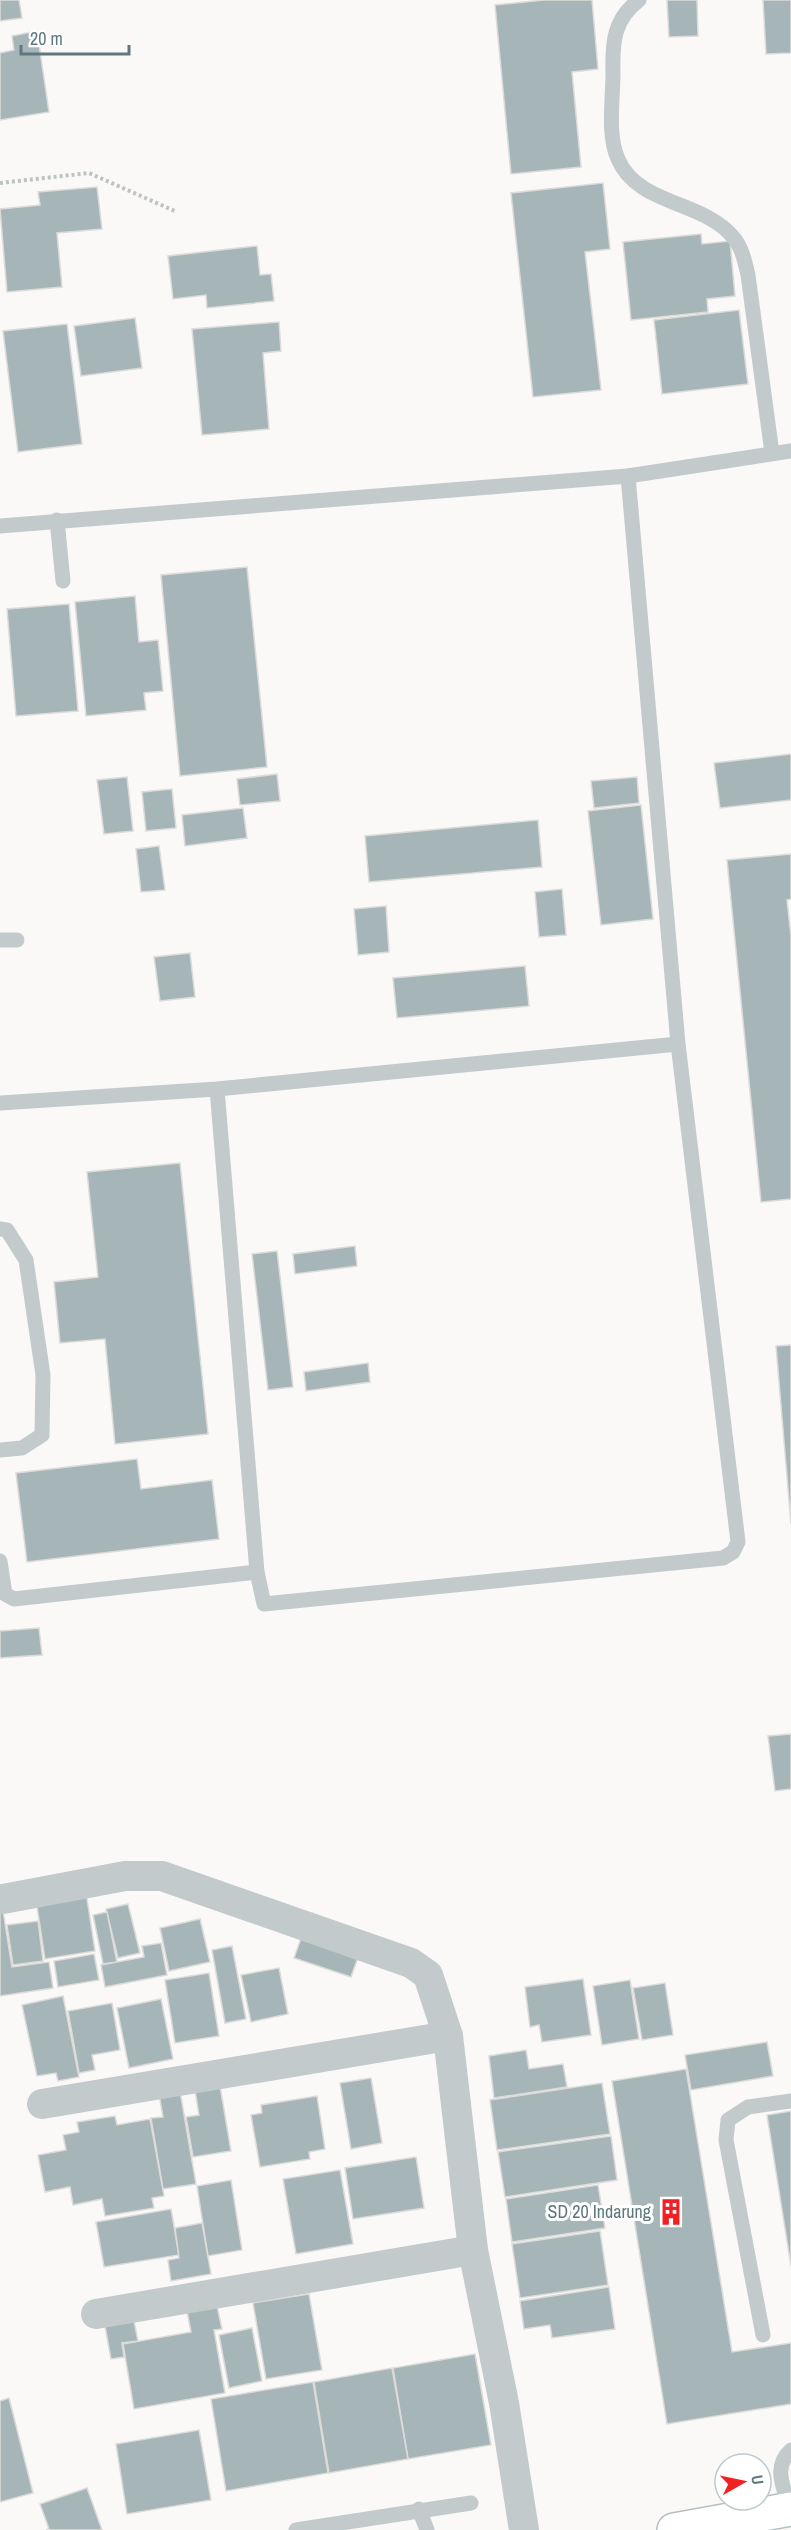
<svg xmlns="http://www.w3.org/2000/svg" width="791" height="2530" font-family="'Archivo Narrow',sans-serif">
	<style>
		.building { fill: #a6b5b8; stroke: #dcdbd9; stroke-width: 1.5 }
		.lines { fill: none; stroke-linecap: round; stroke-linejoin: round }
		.secondary-casing { stroke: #b5bec1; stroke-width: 36 }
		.path { stroke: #bdc2c4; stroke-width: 4; stroke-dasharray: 3 3; stroke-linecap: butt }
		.lane { stroke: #c2cacc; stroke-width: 15 }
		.street { stroke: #c2cacc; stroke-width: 30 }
		.secondary { stroke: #fff; stroke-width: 33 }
		.labels { text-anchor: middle; stroke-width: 6; stroke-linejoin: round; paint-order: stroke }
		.poi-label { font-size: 18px; fill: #5e787f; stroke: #fff; text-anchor: end }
	</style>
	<rect width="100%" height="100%" fill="#faf9f7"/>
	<g class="building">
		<path d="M0 0H19L22 18 0 21Z"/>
		<path d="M544 0H592L598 69 572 72 581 167 511 174 495 5Z"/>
		<path d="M667 0H697L698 36 669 37Z"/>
		<path d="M763 0H791V53L766 54Z"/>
		<path d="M37 31 49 112 0 120V53L14 50 12 36Z"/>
		<path d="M603 183 610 249 585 252 601 390 533 397 511 193Z"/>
		<path d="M97 187 102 229 57 233 62 287 7 292 0 209 40 205 38 192Z"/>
		<path d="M701 234 702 244 730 241 735 296 707 299 708 312 631 320 623 242Z"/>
		<path d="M257 246 260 275 271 274 274 301 207 308 206 295 173 299 168 256Z"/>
		<path d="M739 310 748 384 662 394 654 320Z"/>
		<path d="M135 318 142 368 81 376 74 326Z"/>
		<path d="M279 322 281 351 263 353 269 429 202 435 192 329Z"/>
		<path d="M67 324 82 444 18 452 3 331Z"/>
		<path d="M247 567 267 767 180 776 161 575Z"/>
		<path d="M135 596 139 642 158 640 163 691 144 693 146 710 86 716 75 602Z"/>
		<path d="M69 604 78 711 16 716 7 609Z"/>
		<path d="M791 754V800L720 808 714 763Z"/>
		<path d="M277 774 280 801 240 805 237 779Z"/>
		<path d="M127 777 133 831 104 834 97 780Z"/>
		<path d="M637 777 639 803 594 808 591 781Z"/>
		<path d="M172 789 176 828 146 831 142 792Z"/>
		<path d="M641 805 653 919 601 925 588 811Z"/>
		<path d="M243 808 247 838 185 846 182 815Z"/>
		<path d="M538 820 542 867 369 882 365 836Z"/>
		<path d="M159 846 165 890 141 892 136 849Z"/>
		<path d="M791 854V899L787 900 791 936V1199L761 1202 727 860Z"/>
		<path d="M562 889 566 935 539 937 535 892Z"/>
		<path d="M386 906 389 952 358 955 354 909Z"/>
		<path d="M190 953 195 997 160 1001 154 957Z"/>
		<path d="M525 966 529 1006 397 1018 393 978Z"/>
		<path d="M180 1163 208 1434 115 1444 105 1339 60 1343 54 1282 98 1277 87 1172Z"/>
		<path d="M355 1246 357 1266 295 1274 293 1254Z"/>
		<path d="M277 1251 293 1387 268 1390 252 1254Z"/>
		<path d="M791 1345V1524L776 1346Z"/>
		<path d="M368 1363 370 1382 306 1391 304 1372Z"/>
		<path d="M137 1459 141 1489 212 1480 219 1539 27 1562 16 1473Z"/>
		<path d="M39 1628 42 1655 0 1658V1631Z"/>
		<path d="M791 1734V1789L775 1791 768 1736Z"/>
		<path d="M86 1892 95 1951 45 1959 36 1900Z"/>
		<path d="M128 1904 140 1953 118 1958 106 1909Z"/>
		<path d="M3 1911 12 1967 49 1962 53 1988 0 1996V1912Z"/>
		<path d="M107 1912 117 1962 103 1964 93 1915Z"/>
		<path d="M200 1919 210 1962 169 1971 160 1928Z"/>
		<path d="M38 1921 43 1961 13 1965 7 1925Z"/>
		<path d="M304 1930 361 1949 351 1977 294 1958Z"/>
		<path d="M161 1943 167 1975 105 1987 101 1965 144 1957 142 1946Z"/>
		<path d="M232 1946 246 2019 225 2023 212 1950Z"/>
		<path d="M94 1954 99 1980 58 1987 54 1961Z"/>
		<path d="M279 1968 288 2014 251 2022 241 1975Z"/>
		<path d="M209 1973 219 2036 175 2043 165 1980Z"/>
		<path d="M583 1979 591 2035 542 2042 539 2025 530 2027 525 1987Z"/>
		<path d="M630 1980 639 2039 602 2045 593 1986Z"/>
		<path d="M665 1983 673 2035 642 2040 633 1988Z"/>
		<path d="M63 1996 79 2077 58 2081 56 2073 37 2076 22 2005Z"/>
		<path d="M161 1999 173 2059 129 2068 117 2008Z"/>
		<path d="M112 2003 120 2050 92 2055 95 2070 79 2073 68 2011Z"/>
		<path d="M767 2042 773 2076 691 2090 685 2055Z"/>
		<path d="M526 2050 529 2069 563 2064 567 2087 494 2098 489 2056Z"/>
		<path d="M686 2069 732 2352 791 2343V2404L667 2424 612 2081Z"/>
		<path d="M371 2078 382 2143 351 2149 340 2083Z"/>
		<path d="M602 2083 610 2134 497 2150 490 2100Z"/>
		<path d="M220 2086 231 2151 193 2157 186 2117 199 2115 195 2090Z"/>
		<path d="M180 2091 196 2184 163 2189 151 2118 163 2117 159 2094Z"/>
		<path d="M317 2096 325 2149 309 2152 310 2159 260 2167 251 2115 262 2113 261 2105Z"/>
		<path d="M791 2111V2266L767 2115Z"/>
		<path d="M115 2116 117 2125 150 2119 164 2196 152 2198 154 2208 105 2216 102 2199 73 2205 70 2187 45 2192 38 2155 66 2150 63 2135 79 2132 77 2122Z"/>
		<path d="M611 2136 617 2180 505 2197 498 2152Z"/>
		<path d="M416 2157 424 2208 353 2219 345 2168Z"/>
		<path d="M340 2170 353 2244 296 2254 283 2179Z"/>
		<path d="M231 2180 242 2250 208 2256 197 2186Z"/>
		<path d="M598 2185 605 2228 512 2242 506 2199Z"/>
		<path d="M171 2209 179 2255 104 2267 96 2222Z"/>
		<path d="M202 2223 211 2274 171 2281 168 2260 179 2258 175 2228Z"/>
		<path d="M600 2231 608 2285 520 2298 512 2244Z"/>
		<path d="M609 2287 615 2329 552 2338 550 2325 524 2329 520 2301Z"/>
		<path d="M309 2294 322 2370 266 2379 253 2303Z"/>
		<path d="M217 2306 222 2329 214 2330 225 2393 134 2409 123 2344 191 2332 187 2311Z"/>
		<path d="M134 2321 138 2341 122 2343 124 2357 111 2359 105 2326Z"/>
		<path d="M252 2328 262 2381 229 2388 219 2335Z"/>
		<path d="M475 2354 491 2445 408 2459 393 2368Z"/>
		<path d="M392 2368 408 2459 329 2473 314 2382Z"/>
		<path d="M313 2382 328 2473 226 2491 211 2399Z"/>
		<path d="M9 2398 33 2493 0 2502V2401Z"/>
		<path d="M199 2430 211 2500 127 2514 116 2444Z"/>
		<path d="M87 2488 102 2530H46L49 2529 40 2504Z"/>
	</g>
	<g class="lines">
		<defs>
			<path id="secondary" d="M674 2530 791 2509"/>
		</defs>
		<use href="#secondary" class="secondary-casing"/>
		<path class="path" d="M0 183 89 173 177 212"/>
		<g class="lane">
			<path d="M639 0C614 19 612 42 613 73 613 99 607 135 618 159 637 205 704 201 733 237 742 247 745 262 748 275L772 453"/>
			<path d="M628 476 791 451"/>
			<path d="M57 520 63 581"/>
			<path d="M0 526 628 476 678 1044"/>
			<path d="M0 940H17"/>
			<path d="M0 1103 217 1089 678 1044 738 1542 733 1552 723 1558 264 1604 257 1572 217 1089"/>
			<path d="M0 1229 7 1230 26 1260 43 1375 42 1435 22 1448 0 1450"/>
			<path d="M0 1561 5 1594 14 1599 257 1572"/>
			<path d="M763 2335 726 2140 728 2120 748 2107 791 2101"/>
			<path d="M419 2509 427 2530"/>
			<path d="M790 2509C784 2488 772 2467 791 2450"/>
			<path d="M296 2530 471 2503"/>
		</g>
		<g class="street">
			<path d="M3 1899 125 1876H162L411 1963 428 1975 448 2036"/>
			<path d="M42 2104 448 2036 473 2250 504 2403 524 2530"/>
			<path d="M96 2314 473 2250"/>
		</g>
		<use href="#secondary" class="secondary"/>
	</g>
	<defs>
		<symbol id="building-bare" viewBox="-9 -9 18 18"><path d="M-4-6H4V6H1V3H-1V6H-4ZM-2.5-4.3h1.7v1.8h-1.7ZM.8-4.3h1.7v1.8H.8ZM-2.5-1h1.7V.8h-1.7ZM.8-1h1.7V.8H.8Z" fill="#f12022" stroke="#fff" stroke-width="2.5" paint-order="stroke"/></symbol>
	</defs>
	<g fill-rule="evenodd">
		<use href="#building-bare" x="652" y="2193" width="38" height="38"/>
	</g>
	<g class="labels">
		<g class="poi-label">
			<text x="651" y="2218">SD 20 Indarung</text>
		</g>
	</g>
	<g transform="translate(743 2482) rotate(81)"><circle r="28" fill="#ffffff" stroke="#bfc9cc" stroke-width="1.5"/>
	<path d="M0-4.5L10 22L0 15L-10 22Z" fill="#f12022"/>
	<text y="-9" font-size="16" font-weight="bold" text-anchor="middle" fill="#5e787f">U</text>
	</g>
	<path d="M21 45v9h108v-9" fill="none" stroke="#5e787f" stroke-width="3"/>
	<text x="30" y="45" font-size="18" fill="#5e787f" stroke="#ffffff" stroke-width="4.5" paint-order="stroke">20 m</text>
</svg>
